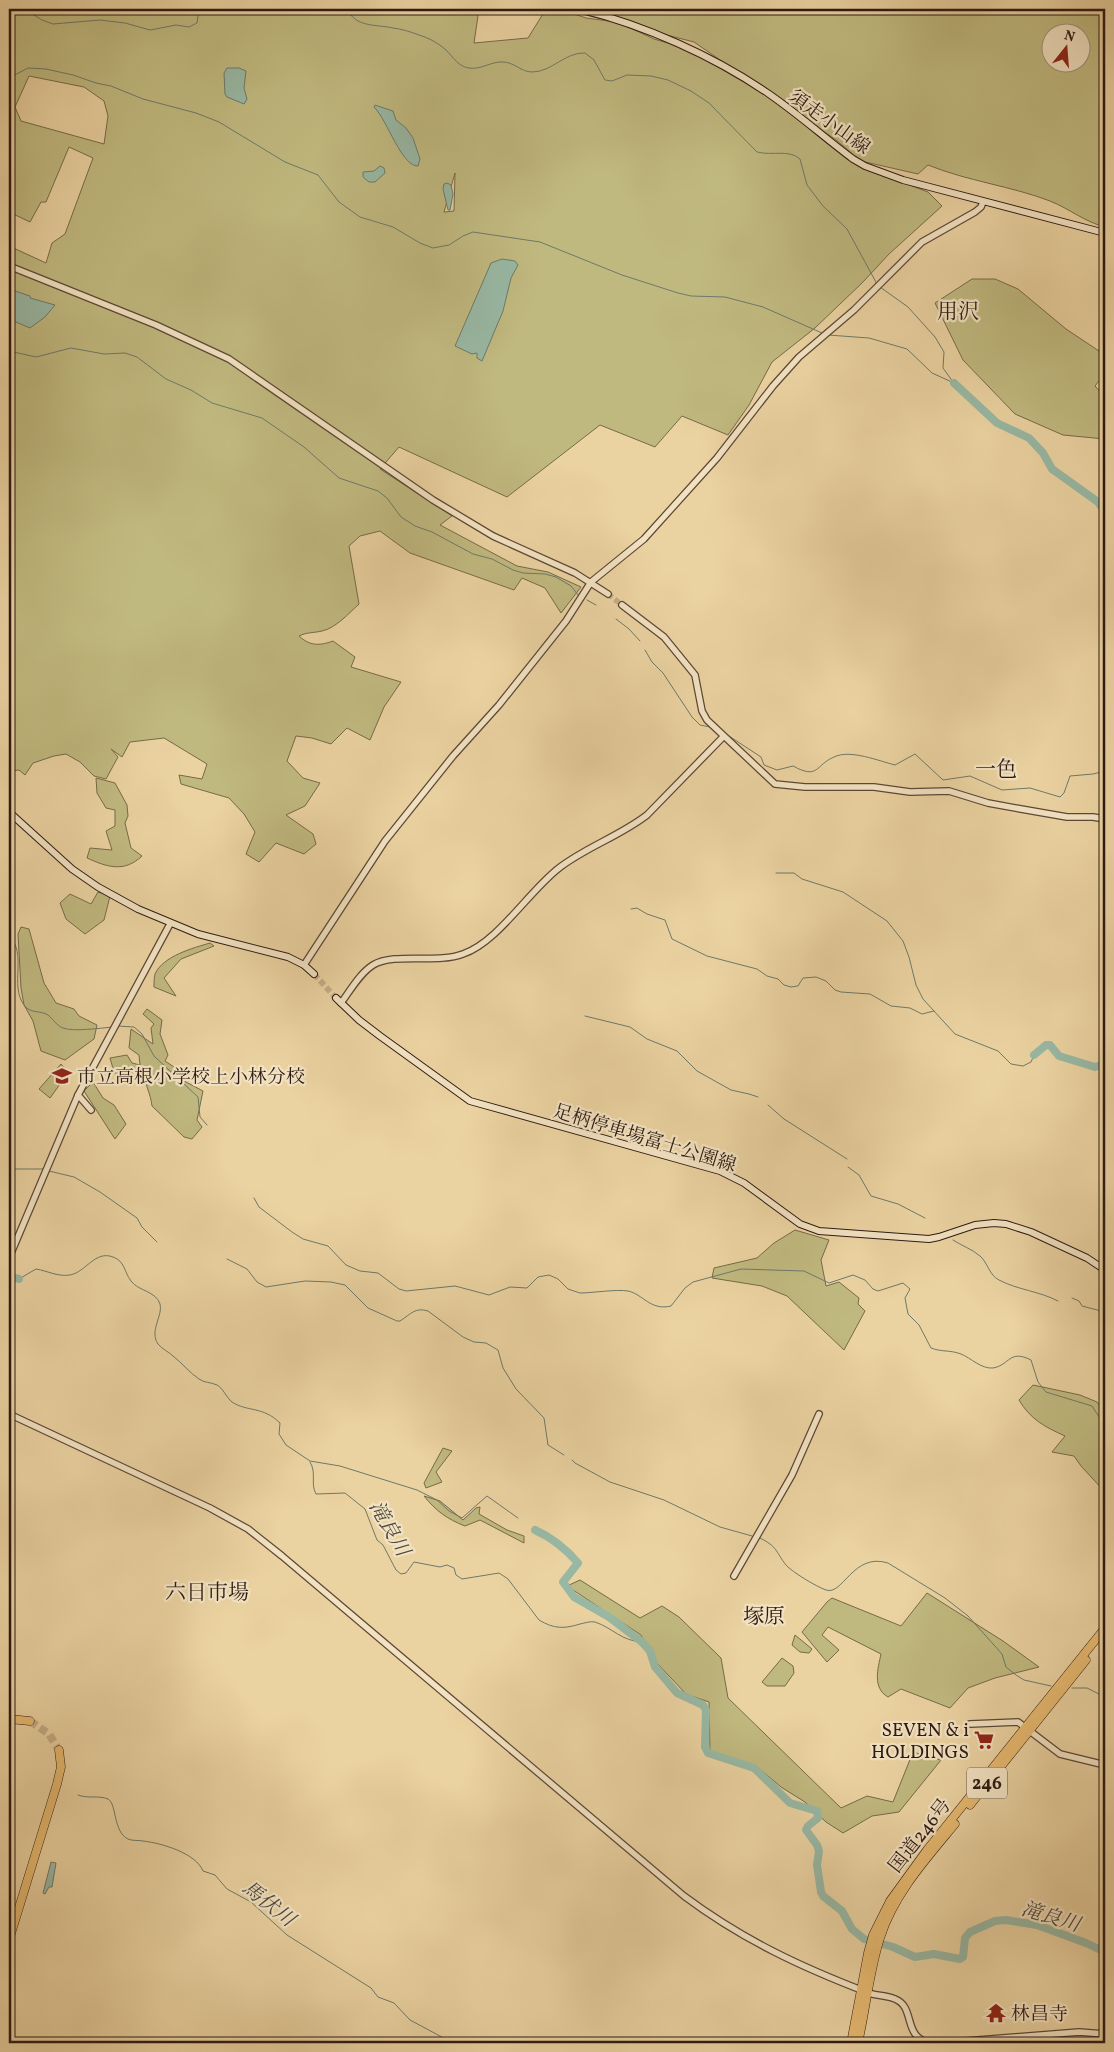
<svg xmlns="http://www.w3.org/2000/svg" width="1114" height="2052" font-family="Vollkorn,'Noto Serif JP',serif">
	<style>
		.green { fill: #c0b97f; stroke: #766a49; fill-rule: evenodd }
		.water { fill: #98b8a4; stroke: #6d796a }
		.lines { fill: none; stroke-linecap: round; stroke-linejoin: round }
		.stream { stroke: #6d796a; stroke-width: 1 }
		.river { stroke: #98b8a4; stroke-width: 8 }
		.tertiary-tunnel { stroke: #c5ad85; stroke-width: 5.5; stroke-dasharray: 5.5 3; stroke-linecap: butt }
		.secondary-tunnel { stroke: #c5ad85; stroke-width: 6; stroke-dasharray: 6 3; stroke-linecap: butt }
		.motorway-tunnel { stroke: #c5ad85; stroke-width: 8; stroke-dasharray: 8 4; stroke-linecap: butt }
		.tertiary-casing { stroke: #5c4836; stroke-width: 8 }
		.secondary-casing { stroke: #2d1a13; stroke-width: 8 }
		.trunk-casing { stroke: #2d1a13; stroke-width: 9 }
		.motorway-casing { stroke: #2d1a13; stroke-width: 9 }
		.tertiary { stroke: #f2e2c2; stroke-width: 5.5 }
		.secondary { stroke: #f2e2c2; stroke-width: 6 }
		.trunk { stroke: #e6b970; stroke-width: 8 }
		.motorway { stroke: #e6b970; stroke-width: 8 }
		.labels { text-anchor: middle; stroke-width: 4.5; stroke-linejoin: round; paint-order: stroke }
		.shield { fill: #f2e2c2; stroke: #685648; stroke-width: 1 }
		.shield-label { font-size: 18px; font-weight: bold; fill: #2d1a13 }
		.street-label { font-size: 19px; fill: #2d1a13; stroke: #f2e2c2 }
		.poi-label { font-size: 19px; fill: #2d1a13; stroke: #f2e2c2; text-anchor: start }
		.water-label { font-size: 20px; font-style: italic; fill: #4d493e; stroke: #f2e2c2 }
		.quarter-label { font-size: 21px; fill: #2d1a13; stroke: #f2e2c2 }
	</style>
	<rect width="100%" height="100%" fill="#ebd2a1"/>
	<filter id="stains"><feTurbulence type="fractalNoise" baseFrequency=".004" numOctaves="4"/><feColorMatrix values="0 0 0 0 .2 0 0 0 0 .09 0 0 0 0 .02 0 0 0 .5 -.17"/></filter>
	<radialGradient id="worn" r=".72"><stop offset=".6" stop-color="#630" stop-opacity="0"/><stop offset="1" stop-color="#630" stop-opacity=".3"/></radialGradient>
	<g class="green">
		<path d="M9 9H479L474 43 528 38 546 9H560L586 18 609 21 563 9H1105V227C1083 221 1070 209 1050 201 1011 186 967 181 928 165L918 174 861 161 836 140 694 42 620 23 654 39 685 48 780 103 859 166 928 192 942 206 889 254 863 282 815 328 772 362 749 405 728 435 682 416 655 447 600 425 507 497 399 447 380 469 452 516 440 525 517 566 548 572 581 587 561 613 545 588 522 578 514 590 410 553 380 531 360 536 349 546 359 604C349 613 336 628 322 631 314 633 307 632 299 636 310 646 319 646 333 641L355 657 351 667 401 682 384 707 370 740 347 728 331 744 312 738 296 736 287 761 303 778 320 783 305 806 286 815 313 834 316 844 304 854 276 843 259 862 246 854 255 832 244 814 229 798 181 784 179 775 202 779 207 764 164 738 130 742 122 757 111 749 118 757 106 779 94 776 80 762 66 754 54 756 33 763 25 775 19 770 9 771V246L46 263 52 243 65 234 93 158 69 147 46 202H41L30 222 9 212ZM1052 32H1082V62H1052ZM29 76 84 87 104 101 108 116 104 144 21 121 15 107ZM455 173 454 211 445 212H444Z"/>
		<path d="M972 279H995L1018 289 1066 329 1105 355V373L1095 386 1105 397V439L1063 435 1015 414 963 360 935 303Z"/>
		<path d="M96 778 115 783 127 805 128 816 125 823 131 848 142 856C124 873 107 867 87 858L90 848 112 850 106 831 115 826V810L106 808 97 793Z"/>
		<path d="M98 892 110 896 104 920 85 934 66 919 60 903 70 894 91 904Z"/>
		<path d="M21 927 29 929 44 983 56 1003 74 1009 79 1016 97 1025 94 1039 65 1060 41 1051 33 1021 24 1005 21 988 18 934Z"/>
		<path d="M210 943 214 946 181 959 164 978 176 996 154 987C154 983 154 978 155 974 163 956 193 948 210 943Z"/>
		<path d="M147 1009 162 1020 160 1034 168 1055 165 1061 180 1071 184 1081 203 1091 197 1120 202 1127 192 1139 184 1137 152 1106C151 1094 144 1084 145 1072L137 1069 120 1080 114 1072 110 1058 127 1055 132 1063 140 1065 139 1055 129 1048 131 1029 153 1044 151 1028 154 1024 143 1014Z"/>
		<path d="M61 1064 68 1073 50 1098 39 1089Z"/>
		<path d="M93 1082 103 1098 114 1105 126 1124 115 1139 84 1091Z"/>
		<path d="M795 1230 829 1240 821 1260 826 1286 839 1282 859 1298 858 1304 865 1311 844 1350 787 1296 762 1286 712 1278 714 1268 757 1258 774 1243Z"/>
		<path d="M1033 1385 1080 1395 1097 1402 1105 1413V1492L1081 1466 1074 1456 1052 1452 1065 1436C1045 1427 1030 1419 1019 1400Z"/>
		<path d="M443 1448 452 1451 436 1472 442 1482 426 1488 424 1483Z"/>
		<path d="M424 1496 440 1501 463 1520 476 1508 480 1507 479 1514 507 1530 524 1536V1543L480 1520 465 1526C447 1519 436 1511 424 1496Z"/>
		<path d="M580 1580 640 1618 662 1606 679 1617 721 1658 728 1698 841 1808 867 1796 893 1802 913 1752 941 1760 899 1812 872 1816 843 1833 826 1822 805 1802 781 1787 756 1766 710 1751 709 1702 686 1694 654 1660 641 1635 567 1586Z"/>
		<path d="M927 1593 1003 1641 1039 1667 995 1678 968 1688 950 1708 901 1689 888 1697C872 1688 878 1668 881 1654L828 1627 822 1635 839 1650 827 1662 802 1632 827 1602 832 1598 901 1626Z"/>
		<path d="M795 1635 812 1649 809 1653 800 1652 792 1645Z"/>
		<path d="M782 1658 793 1666 794 1673 785 1686H767L762 1682Z"/>
	</g>
	<g class="water">
		<path d="M227 68H239L246 71 244 88 247 99 244 104 227 97 225 94 224 73Z"/>
		<path d="M375 105 393 111 396 120 406 128 413 138 420 159 418 166C401 166 388 121 374 107Z"/>
		<path d="M380 166 384 168 385 173 375 182H369L363 177V172L374 171Z"/>
		<path d="M447 183 451 185 453 194 450 210H448L443 189 444 184Z"/>
		<path d="M502 259 515 261 518 265 511 278 503 311 482 361 477 358V353L472 354 455 346 491 263Z"/>
		<path d="M12 290 30 296V298L55 305 45 317 30 328 9 319V296Z"/>
		<path d="M51 1862 56 1863 52 1887H49L45 1894 43 1893Z"/>
	</g>
	<g class="lines">
		<g class="stream">
			<path d="M9 9H10"/>
			<path d="M25 9 42 20 53 24 100 20 125 23 150 30 176 25 189 27 197 23 199 9"/>
			<path d="M347 9C356 28 375 24 393 28 402 29 411 32 419 35 429 38 438 43 446 50 453 57 459 67 469 68 481 70 492 61 503 62 514 62 521 72 532 72 552 72 565 52 585 53L594 60 605 80 612 81 627 75 651 76 668 80 691 91 709 103 757 152C772 156 789 149 800 159L807 185 823 206 847 229 877 284"/>
			<path d="M9 78 28 68 46 69 73 75 96 83 111 86 143 99 196 113 219 122 285 162 318 175 339 202 360 217 393 227 420 243 433 248 449 245 463 236 473 232 540 242 622 275 678 293 691 296 725 297 763 307 822 333"/>
			<path d="M880 287 908 307 935 337 944 352 943 368 953 382"/>
			<path d="M828 335 869 338 907 349 932 373 954 383"/>
			<path d="M9 351 36 357 71 348 104 354 125 353 137 357 166 379 191 390 212 403 262 418 304 447 339 478 378 491 387 498 401 517 415 526 432 532 473 554 492 559 513 570 523 573 545 574 556 577 571 586 578 595"/>
			<path d="M587 600 596 605"/>
			<path d="M616 619 629 629 640 641"/>
			<path d="M645 650 652 662 663 673 692 717 700 725 710 727"/>
			<path d="M729 736 761 757 764 765 777 770 793 766C819 780 815 765 834 757 850 749 879 761 895 765L915 754 943 780 970 776 1002 790 1030 788 1060 797 1064 793 1070 776 1093 774 1105 771"/>
			<path d="M776 873H794L802 879 843 892 887 921 903 941 909 957 916 985 923 999 955 1034 998 1051 1011 1064 1023 1066 1031 1062 1034 1055"/>
			<path d="M631 909 637 908 647 914 665 920 672 939 707 956 757 969 767 976 778 979 784 985 791 987 798 986 803 978 816 977 826 981 835 990 841 992 870 994 891 1006 910 1008 922 1014 934 1011"/>
			<path d="M9 935C28 955 9 984 24 1005 30 1014 40 1010 48 1015 53 1019 57 1026 63 1028 73 1032 101 1028 113 1027"/>
			<path d="M585 1016 630 1027 647 1039 677 1051 697 1071 731 1090 749 1094 758 1097"/>
			<path d="M117 1026 134 1027 142 1034 154 1056 198 1097 200 1117 207 1125"/>
			<path d="M768 1105 784 1119 847 1159"/>
			<path d="M848 1167 859 1175 871 1196 898 1204 925 1218"/>
			<path d="M9 1169H43"/>
			<path d="M49 1171 74 1177 100 1192 137 1218 142 1227 157 1242"/>
			<path d="M254 1198 259 1207 292 1232 303 1239 328 1246 346 1265 360 1271 378 1273 399 1289 406 1291 455 1286 489 1295 510 1287 527 1288 538 1277 549 1275 558 1279 568 1289 580 1293C592 1293 617 1289 628 1291 643 1294 650 1311 671 1306L685 1288 693 1282 741 1269 804 1271 829 1283 853 1275 865 1280 873 1289 878 1291 903 1283 910 1289 905 1298 908 1314 919 1325 931 1348C941 1352 951 1350 961 1354 971 1358 981 1369 993 1368 1010 1365 1009 1349 1031 1360L1038 1382 1046 1392 1092 1406 1105 1426"/>
			<path d="M953 1240C962 1246 972 1249 980 1256 988 1263 989 1275 999 1280 1018 1290 1039 1291 1058 1301"/>
			<path d="M227 1259 247 1269 257 1282 266 1287 305 1281 331 1282 345 1285 368 1308 397 1321H400C411 1314 415 1307 428 1311L463 1337 474 1342 486 1343 498 1350 503 1368 516 1389 544 1418 548 1445 564 1455"/>
			<path d="M19 1279 36 1269C48 1271 58 1277 70 1275 86 1272 95 1250 113 1257 125 1261 124 1272 131 1281 138 1291 156 1291 160 1304 163 1316 149 1331 158 1344 162 1349 169 1352 173 1356 182 1363 190 1373 199 1379 204 1383 211 1382 217 1385 223 1388 226 1397 232 1402 247 1412 263 1406 280 1423L279 1434 286 1445 310 1461 340 1466 417 1490 437 1500 449 1511 462 1518 487 1496 518 1518"/>
			<path d="M1072 1298 1079 1301 1082 1306 1105 1312"/>
			<path d="M572 1460 575 1463 610 1482 664 1500 720 1527 752 1536"/>
			<path d="M310 1462C317 1473 310 1483 316 1494L345 1493 365 1509 377 1540 383 1545 396 1570 401 1574 406 1573 414 1562 440 1567 447 1565 454 1568 456 1575 462 1579 499 1573 508 1579 539 1620C554 1629 564 1629 580 1624 585 1623 590 1621 595 1622 613 1628 621 1641 642 1642"/>
			<path d="M760 1538C778 1547 775 1551 786 1565 792 1572 817 1587 826 1590 843 1596 853 1552 888 1563L945 1598 968 1616 1002 1654 1006 1667 1016 1675 1024 1680 1051 1686"/>
			<path d="M1072 1688H1087L1105 1697"/>
			<path d="M78 1795C87 1799 99 1795 108 1799 117 1804 113 1832 128 1839 132 1841 138 1840 143 1841 161 1843 196 1853 203 1871L215 1875 227 1889 251 1902 287 1935 371 1988 378 1997 394 2003 410 2020 453 2043"/>
		</g>
		<g class="river">
			<path d="M954 383 997 423 1029 438 1043 453 1052 469 1098 502 1105 512"/>
			<path d="M1034 1055 1046 1045H1050L1059 1056 1095 1067 1105 1064"/>
			<path d="M9 1276 19 1279"/>
			<path d="M535 1530C553 1538 566 1549 578 1563L563 1582 574 1597 609 1617 642 1642 650 1651 655 1667 677 1693 703 1705 706 1710 705 1747 708 1753 754 1768 790 1803 817 1811 818 1818 808 1826 806 1830 817 1845 819 1851 817 1865 821 1892 823 1896 842 1911 852 1929 864 1939 893 1947 915 1957 934 1954 960 1959 963 1957 965 1938 970 1932 995 1921 1006 1920 1037 1925 1086 1943 1105 1952"/>
		</g>
		<path class="tertiary-tunnel" d="M608 594 622 605"/>
		<path class="secondary-tunnel" d="M314 974 336 998"/>
		<path class="motorway-tunnel" d="M30 1721 49 1734 59 1750"/>
		<defs>
			<g id="tertiary">
				<path d="M9 266 156 325 229 359 433 500 493 536 575 573 608 594"/>
				<path d="M622 605 664 637 695 675 702 711 707 720 775 784 805 787H874L910 792 949 791 988 803 1021 809 1067 817H1093L1105 819"/>
				<path d="M304 965 385 841 453 756 499 705 566 621 591 582 644 539 717 458 773 386 799 357 854 310 922 242 975 212 981 207 983 202"/>
				<path d="M341 1003C350 991 360 973 373 965 395 952 437 964 463 954 498 942 529 891 559 868 586 847 620 836 647 815L723 737"/>
				<path d="M78 1095 91 1110"/>
				<path d="M9 1258 78 1095 170 924"/>
				<path d="M9 1414 210 1508 248 1529 282 1556 684 1896C743 1940 801 1967 869 1993 877 1996 887 1995 895 1999 916 2007 902 2037 930 2043"/>
				<path d="M734 1576 792 1475 819 1414"/>
				<path d="M970 1724 1018 1722 1060 1754 1105 1765"/>
				<path d="M940 2043 1079 2032 1105 2034"/>
			</g>
			<g id="secondary">
				<path d="M579 9C644 25 714 56 769 94 798 114 825 138 853 159L865 166 903 180 1105 233"/>
				<path d="M9 812 72 869 98 887 138 909 198 934 288 957 304 965 314 974"/>
				<path d="M336 998 359 1020 380 1036 470 1101 720 1171 744 1183 800 1224 819 1231 929 1239 939 1237 975 1225 994 1223 1006 1224 1031 1232 1087 1258 1105 1270"/>
			</g>
			<g id="trunk">
				<path d="M970 1805 1086 1660"/>
				<path d="M851 2043 868 1953 873 1935 890 1901 927 1850 1105 1628"/>
				<path d="M858 2043C866 2008 869 1973 880 1938 894 1894 926 1859 955 1824"/>
			</g>
			<g id="motorway">
				<path d="M9 1719 30 1721"/>
				<path d="M9 1940 57 1784 61 1767 59 1750"/>
			</g>
		</defs>
		<use href="#tertiary" class="tertiary-casing"/>
		<use href="#secondary" class="secondary-casing"/>
		<use href="#trunk" class="trunk-casing"/>
		<use href="#motorway" class="motorway-casing"/>
		<use href="#tertiary" class="tertiary"/>
		<use href="#secondary" class="secondary"/>
		<use href="#trunk" class="trunk"/>
		<use href="#motorway" class="motorway"/>
	</g>
	<defs>
		<symbol id="school-bare" viewBox="-9 -9 18 18"><path d="M0-5L7-2L0 1L-7-2ZM-4 1L0 2.5L4 1V4Q0 6-4 4Z" fill="#8f2418" stroke="#f2e2c2" stroke-width="2.5" paint-order="stroke"/></symbol>
		<symbol id="supermarket-bare" viewBox="-9 -9 18 18"><path d="M-6-5.5h2.5l.6 2H6L4.5 2H-2.5L-4.4-4H-6ZM-1.5 3.2a1.3 1.3 0 1 0 .1 0ZM3 3.2a1.3 1.3 0 1 0 .1 0Z" fill="#8f2418" stroke="#f2e2c2" stroke-width="2.5" paint-order="stroke"/></symbol>
		<symbol id="temple-bare" viewBox="-9 -9 18 18"><path d="M0-6L5-2H3V0L6.5 2.5H4V6H1.5V3h-3V6H-4V2.5H-6.5L-3 0V-2H-5Z" fill="#8f2418" stroke="#f2e2c2" stroke-width="2.5" paint-order="stroke"/></symbol>
	</defs>
	<g fill-rule="evenodd">
		<use href="#school-bare" x="48" y="1062" width="28" height="28"/>
		<use href="#supermarket-bare" x="970" y="1726" width="28" height="28"/>
		<use href="#temple-bare" x="982" y="1999" width="28" height="28"/>
	</g>
	<g class="labels">
		<rect class="shield" x="967" y="1767.5" width="40" height="31" rx="4"/>
		<g class="shield-label">
			<text x="987" y="1789">246</text>
		</g>
		<g class="street-label">
			<text transform="translate(830 121) rotate(36)" y="7">須走小山線</text>
			<text transform="translate(645 1137) rotate(17)" y="7">足柄停車場富士公園線</text>
			<text transform="translate(919 1835) rotate(-52)" y="7">国道246号</text>
		</g>
		<g class="poi-label">
			<text x="77" y="1083">市立高根小学校上小林分校</text>
			<text x="969" y="1736" text-anchor="end">SEVEN &amp; i<tspan x="969" dy="22">HOLDINGS</tspan></text>
			<text x="1011" y="2020">林昌寺</text>
		</g>
		<g class="water-label">
			<text transform="translate(390 1528) rotate(60)" y="7">滝良川</text>
			<text transform="translate(269 1903) rotate(38)" y="7">馬伏川</text>
			<text transform="translate(1051 1916) rotate(17)" y="7">滝良川</text>
		</g>
		<g class="quarter-label">
			<text x="958" y="318">用沢</text>
			<text x="996" y="776">一色</text>
			<text x="207" y="1599">六日市場</text>
			<text x="764" y="1623">塚原</text>
		</g>
	</g>
	<rect width="1114" height="2052" fill="none" stroke="#ebd2a1" stroke-width="30"/>
	<rect x="10" y="10" width="1094" height="2032" fill="none" stroke="#2d1a13" stroke-width="2.5"/>
	<rect x="15" y="15" width="1084" height="2022" fill="none" stroke="#2d1a13"/>
	<g transform="translate(1066 48) rotate(17)"><circle r="24" fill="#f2e2c2" stroke="#a3927c"/>
	<path d="M0-4L9 19L0 12L-9 19Z" fill="#8f2418"/>
	<text y="-8" font-size="14" font-weight="bold" text-anchor="middle" fill="#2d1a13">N</text>
	</g>
	<rect width="100%" height="100%" filter="url(#stains)"/>
	<rect width="100%" height="100%" fill="url(#worn)"/>
</svg>
